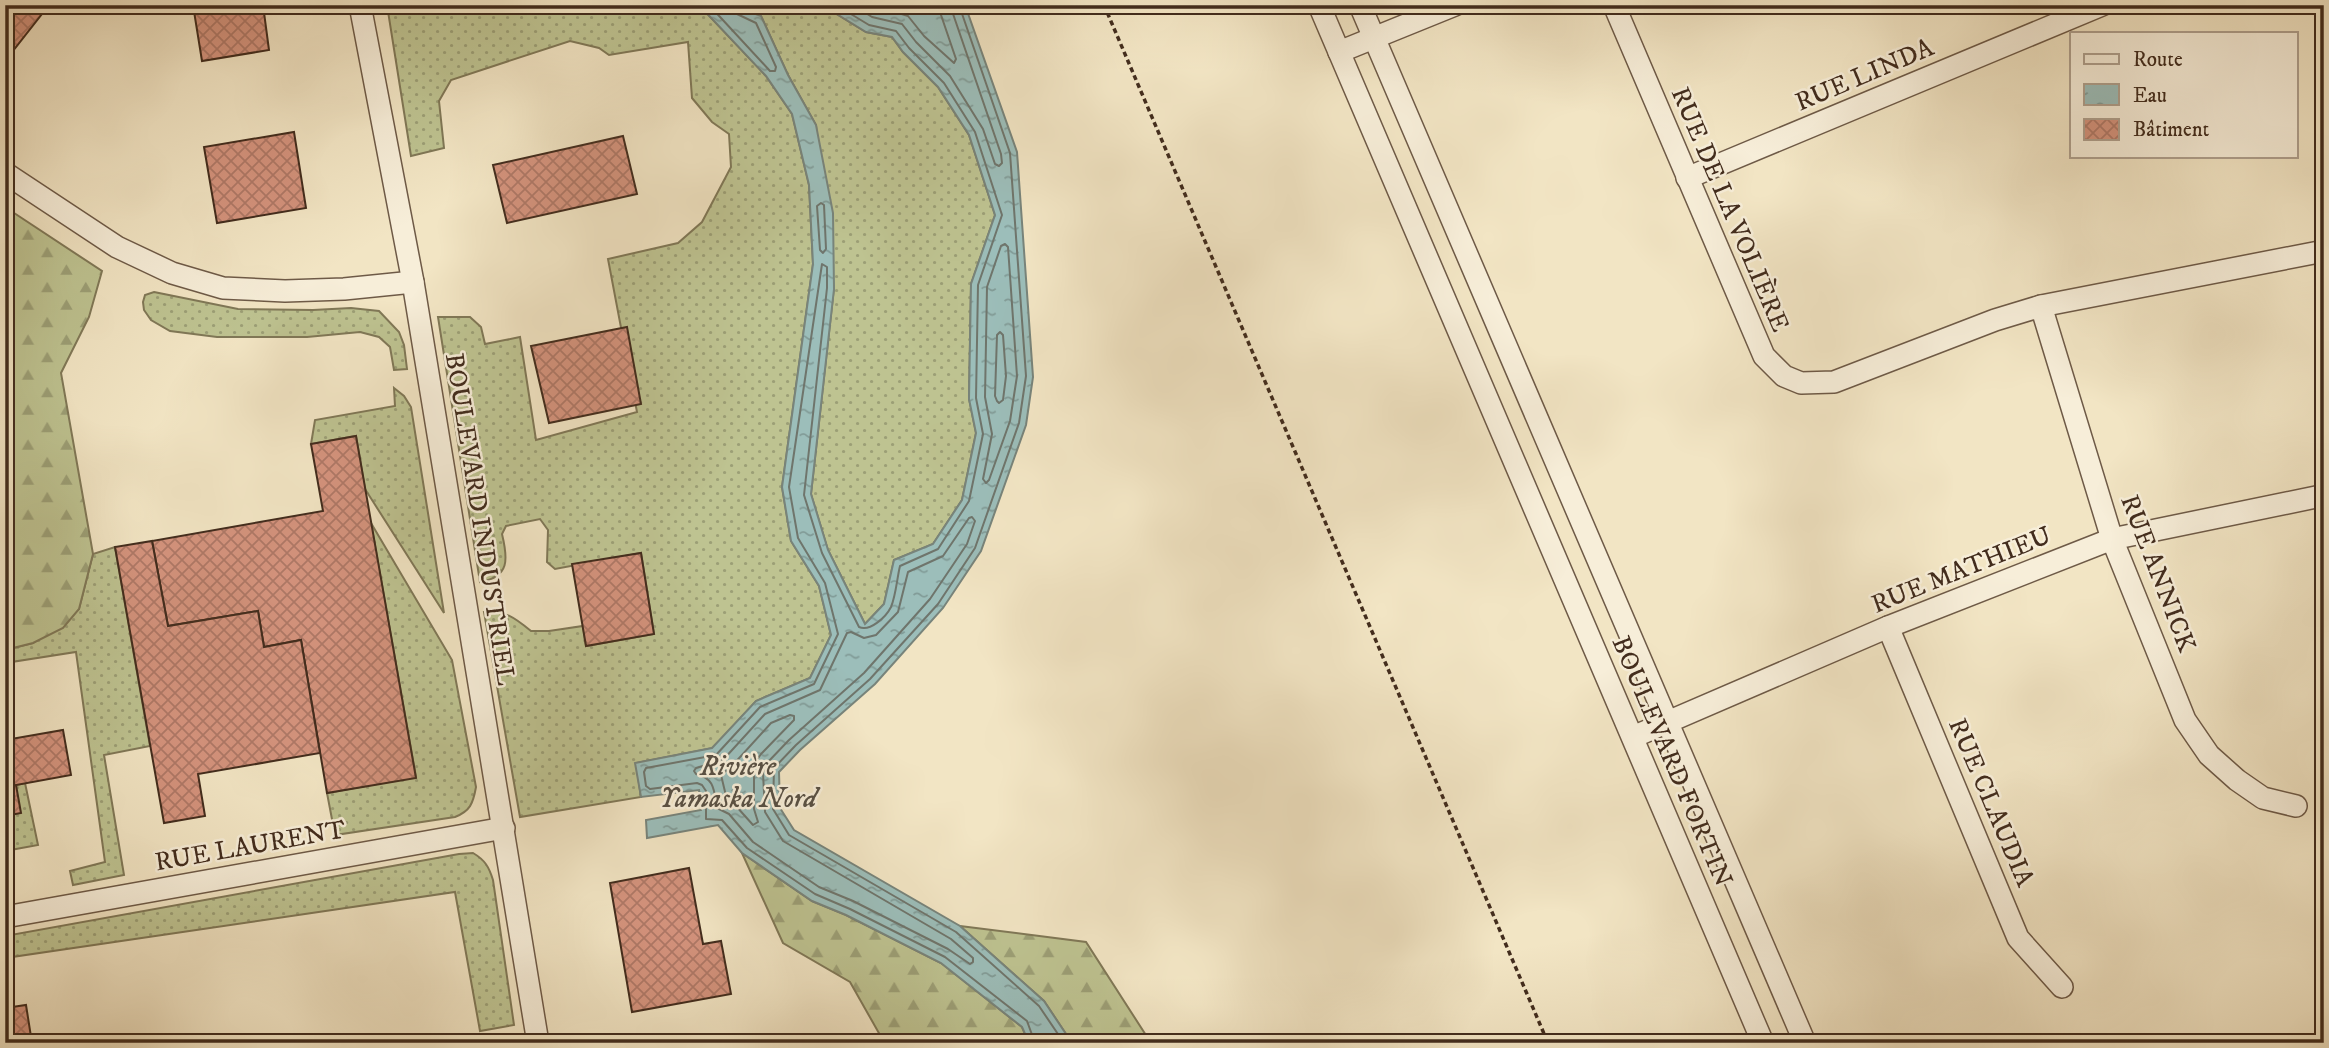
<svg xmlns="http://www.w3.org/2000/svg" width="2329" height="1048" font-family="'IM FELL DW Pica',serif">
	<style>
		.grass { fill: url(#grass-dots); stroke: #807857; stroke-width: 2 }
		.forest { fill: url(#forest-firs); stroke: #807857; stroke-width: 2 }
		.water { fill: url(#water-ripples); stroke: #78847b; stroke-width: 2 }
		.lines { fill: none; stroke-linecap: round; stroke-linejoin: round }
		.shore { stroke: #6f756c; stroke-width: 2 }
		.building { fill: url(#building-cross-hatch); stroke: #422c1d; stroke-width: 2 }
		.minor-casing { stroke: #6e5a47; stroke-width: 24 }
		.path { stroke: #422c1d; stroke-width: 3.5; stroke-dasharray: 5 3.5; stroke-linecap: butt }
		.minor { stroke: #f7eed9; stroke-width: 21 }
		.labels { text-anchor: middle; stroke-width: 5; stroke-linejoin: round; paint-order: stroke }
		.street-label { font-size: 26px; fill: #422c1d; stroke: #f7eed9 }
		.water-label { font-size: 28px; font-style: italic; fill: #585044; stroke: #f7eed9 }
	</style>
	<defs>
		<pattern id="grass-dots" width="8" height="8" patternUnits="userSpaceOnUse" patternTransform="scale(1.75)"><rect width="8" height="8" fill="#bec391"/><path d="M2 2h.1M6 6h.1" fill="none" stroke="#9c9f76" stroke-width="1.8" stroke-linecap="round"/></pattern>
		<pattern id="forest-firs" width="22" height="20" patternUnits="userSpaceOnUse" patternTransform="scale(1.75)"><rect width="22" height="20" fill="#bec391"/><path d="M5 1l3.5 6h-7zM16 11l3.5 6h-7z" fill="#9c9f76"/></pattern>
		<pattern id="water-ripples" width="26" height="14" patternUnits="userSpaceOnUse" patternTransform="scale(1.75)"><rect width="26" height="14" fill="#9cbeba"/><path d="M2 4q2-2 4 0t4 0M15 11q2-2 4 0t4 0" fill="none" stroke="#819b97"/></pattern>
		<pattern id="building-cross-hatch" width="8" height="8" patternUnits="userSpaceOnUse" patternTransform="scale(1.75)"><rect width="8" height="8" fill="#d4937d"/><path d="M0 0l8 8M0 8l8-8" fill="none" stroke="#ae7866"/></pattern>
	</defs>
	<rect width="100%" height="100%" fill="#f2e5c4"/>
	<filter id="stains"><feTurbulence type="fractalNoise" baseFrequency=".00286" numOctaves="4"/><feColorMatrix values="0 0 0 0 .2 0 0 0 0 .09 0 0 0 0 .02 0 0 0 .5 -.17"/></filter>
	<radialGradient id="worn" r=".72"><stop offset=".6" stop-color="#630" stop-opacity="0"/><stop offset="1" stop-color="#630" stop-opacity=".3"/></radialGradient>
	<g class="grass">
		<path d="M387 5H699L766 76 792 114 809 185 813 264 782 487 791 541 819 586 831 635 810 678 756 701 713 748 636 763 641 797 520 817 484 612C506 611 514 617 531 631H549L583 626 586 646 654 634 641 553 555 569 547 562 548 530 540 519 506 526 502 534C508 559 510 577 480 582L438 317H470L481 327 485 344 520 337 536 440 637 412 608 259 678 243 702 222 731 167 729 134 712 122 692 98 688 42 609 55 599 48 570 41 451 80 439 101 444 148 411 156Z"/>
		<path d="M732 5H822L866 32 892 37 903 52 938 87 969 135 995 215 971 284 969 399 976 433 962 500 933 544 894 560 884 604 865 624 828 550 811 494 834 288 816 125 788 75 761 16Z"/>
		<path d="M154 292 238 309 313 310 351 308 379 311 399 332 404 345 407 369 394 370 390 347 379 337 360 332 307 337H217L170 331 151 320 144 310 143 302 145 295Z"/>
		<path d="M394 388 404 396 411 407 444 613 365 489 356 436 311 444 315 420 395 406Z"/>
		<path d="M371 523 452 660 476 787C473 804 470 811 455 817L335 835 327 793 416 777Z"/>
		<path d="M115 547 150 746 104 755 124 875 73 885 70 871 105 862 76 652 5 663V650L33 643 79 609 93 554Z"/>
		<path d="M25 783 38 845 5 851V816L16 785Z"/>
		<path d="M473 853C485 860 489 867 493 880L514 1025 480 1031 455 892 5 958V936L459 854Z"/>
	</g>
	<g class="forest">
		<path d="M5 207 102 271 89 317 61 373 93 554 79 609 63 628 33 643 5 650Z"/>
		<path d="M742 853 812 901 846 915 941 963 1022 1027 1029 1043H879L880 1035 850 982 783 943Z"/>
		<path d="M960 926 1086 942 1151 1043H1072L1044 1001Z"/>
	</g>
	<path class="water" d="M699 5H732L761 16 788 75 816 125 833 213 834 289 811 494 828 550 865 624 884 604 894 560 933 544 962 500 976 433 969 399 971 284 995 215 969 135 938 87 903 52 892 37 866 32 822 5H965L1017 152 1033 377 1026 425 981 551 943 608 875 684 800 750 779 772 780 808 794 830 960 926 1044 1001 1072 1043H1029L1022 1027 941 963 846 915 812 901 742 853 718 825 647 838 646 820 701 810 699 790 641 797 635 763 712 748 756 701 810 678 831 635 819 586 791 541 782 487 813 264 809 185 792 114 766 76Z"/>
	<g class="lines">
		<g class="shore">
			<path d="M709 5 770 71H775L776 67 756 23 737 14 733 5"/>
			<path d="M836 5 869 25 896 31 909 48 944 83 975 132 1002 215 978 285 976 398 983 434 969 501 938 549 900 566C897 578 896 595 891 607 886 617 870 632 859 627L822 553 804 495 827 288V267L822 264 789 487 798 538 825 583 838 634 814 684 760 707 716 755 646 768 644 772 646 786 650 789 697 783 702 785 706 791V819L722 820 747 848 815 894 850 909 945 957 1027 1021 1035 1043"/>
			<path d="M853 5 872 17 902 24 916 42 950 76 983 129 995 164 999 166 1002 163 1001 154 950 5"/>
			<path d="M873 5 908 16 924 36 954 63 956 59 941 15 940 5"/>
			<path d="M959 5 1010 153 1026 376 1019 423 975 548 938 604 870 679 796 745 774 768 773 809 789 835 956 932 1039 1006 1064 1043"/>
			<path d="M821 203 824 205 826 249 823 253 820 250 817 206Z"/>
			<path d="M1005 244 1008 247 1017 376 1010 421 989 480 986 483 983 479 992 434 985 397 987 287 1001 246Z"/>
			<path d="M1000 332 1003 335 1006 376 1003 400 999 403 997 401 995 396 997 335Z"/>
			<path d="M972 517 975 521 967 544 930 599 864 673 789 740 767 763 763 773 765 812 783 841 951 939 973 958V962L970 964 948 949 853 901 819 887 753 842 729 814 717 808C714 791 715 778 696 774L694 771 696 768 723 760 765 714 820 690 847 633 851 632 864 638 876 635 898 612 908 572 943 556 969 518Z"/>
			<path d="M790 715 794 716V720L761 754 754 764V809L758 822 753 825 736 806 727 800 721 775 731 767 771 723Z"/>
		</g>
	</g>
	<g class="building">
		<path d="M5 5H49L5 61Z"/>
		<path d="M193 5H263L269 50 202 61Z"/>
		<path d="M294 132 306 208 217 223 204 147Z"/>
		<path d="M623 136 637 194 507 223 493 165Z"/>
		<path d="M627 327 641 404 549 423 531 346Z"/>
		<path d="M356 436 416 778 327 793 301 640 264 647 258 611 168 626 152 541 323 511 311 444Z"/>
		<path d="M152 541 168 626 258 611 264 647 301 640 320 753 198 774 205 816 164 823 115 547Z"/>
		<path d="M641 553 654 634 586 646 572 564Z"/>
		<path d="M63 730 71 775 16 785 21 813 5 816V740Z"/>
		<path d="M689 868 703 944 721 941 731 994 632 1012 610 883Z"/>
		<path d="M26 1005 32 1043H5V1008Z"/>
	</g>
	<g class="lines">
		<defs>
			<g id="minor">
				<path d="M360 5 413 282 538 1043"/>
				<path d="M1319 5 1763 1043"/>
				<path d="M1360 5 1805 1043"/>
				<path d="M1614 5 1764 356 1784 376 1801 383 1834 382 1995 320 2041 306 2324 251"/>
				<path d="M1339 52 1455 5"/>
				<path d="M5 173 117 247 172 273 223 288 285 291 344 289 413 282"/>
				<path d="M1687 178 2102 5"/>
				<path d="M2041 306 2112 539 2185 720 2209 755 2237 780 2263 798 2296 806"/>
				<path d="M1888 627 2018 938 2062 987"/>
				<path d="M1633 737 1888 627 2112 539 2316 497H2324"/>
				<path d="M5 917 504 828"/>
			</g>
		</defs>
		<use href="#minor" class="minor-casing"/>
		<path class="path" d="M1104 5 1548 1043"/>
		<use href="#minor" class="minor"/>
	</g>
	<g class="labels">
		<g class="street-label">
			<text transform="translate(1864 74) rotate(-23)" y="9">RUE LINDA</text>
			<text transform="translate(1731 209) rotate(67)" y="9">RUE DE LA VOLIÈRE</text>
			<text transform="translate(481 519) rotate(81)" y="9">BOULEVARD INDUSTRIEL</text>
			<text transform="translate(1961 569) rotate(-22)" y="9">RUE MATHIEU</text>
			<text transform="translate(2159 573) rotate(69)" y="9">RUE ANNICK</text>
			<text transform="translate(1673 761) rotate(67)" y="9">BOULEVARD FORTIN</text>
			<text transform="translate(1992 802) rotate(67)" y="9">RUE CLAUDIA</text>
			<text transform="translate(250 845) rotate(-10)" y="9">RUE LAURENT</text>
		</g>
		<g class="water-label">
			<text x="738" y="775">Rivière<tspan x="738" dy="32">Yamaska Nord</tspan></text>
		</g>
	</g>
	<rect width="2329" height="1048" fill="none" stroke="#f2e5c4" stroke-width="28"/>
	<rect x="7" y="7" width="2315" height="1034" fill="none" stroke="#422c1d" stroke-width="3.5"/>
	<rect x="14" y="14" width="2301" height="1020" fill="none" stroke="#422c1d" stroke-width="2"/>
	<rect x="2070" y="32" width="228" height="126" fill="#f7eed9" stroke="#afa08e" stroke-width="2"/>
	<rect x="2084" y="54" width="35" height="10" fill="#f7eed9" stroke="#afa08e" stroke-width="2"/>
	<text x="2133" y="66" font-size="21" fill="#422c1d">Route</text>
	<rect x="2084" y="84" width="35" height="21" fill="url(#water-ripples)" stroke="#afa08e" stroke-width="2"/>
	<text x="2133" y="102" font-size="21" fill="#422c1d">Eau</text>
	<rect x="2084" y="119" width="35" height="21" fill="url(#building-cross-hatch)" stroke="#afa08e" stroke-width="2"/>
	<text x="2133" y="136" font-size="21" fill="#422c1d">Bâtiment</text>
	<rect width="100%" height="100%" filter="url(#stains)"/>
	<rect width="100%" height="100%" fill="url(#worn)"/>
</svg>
